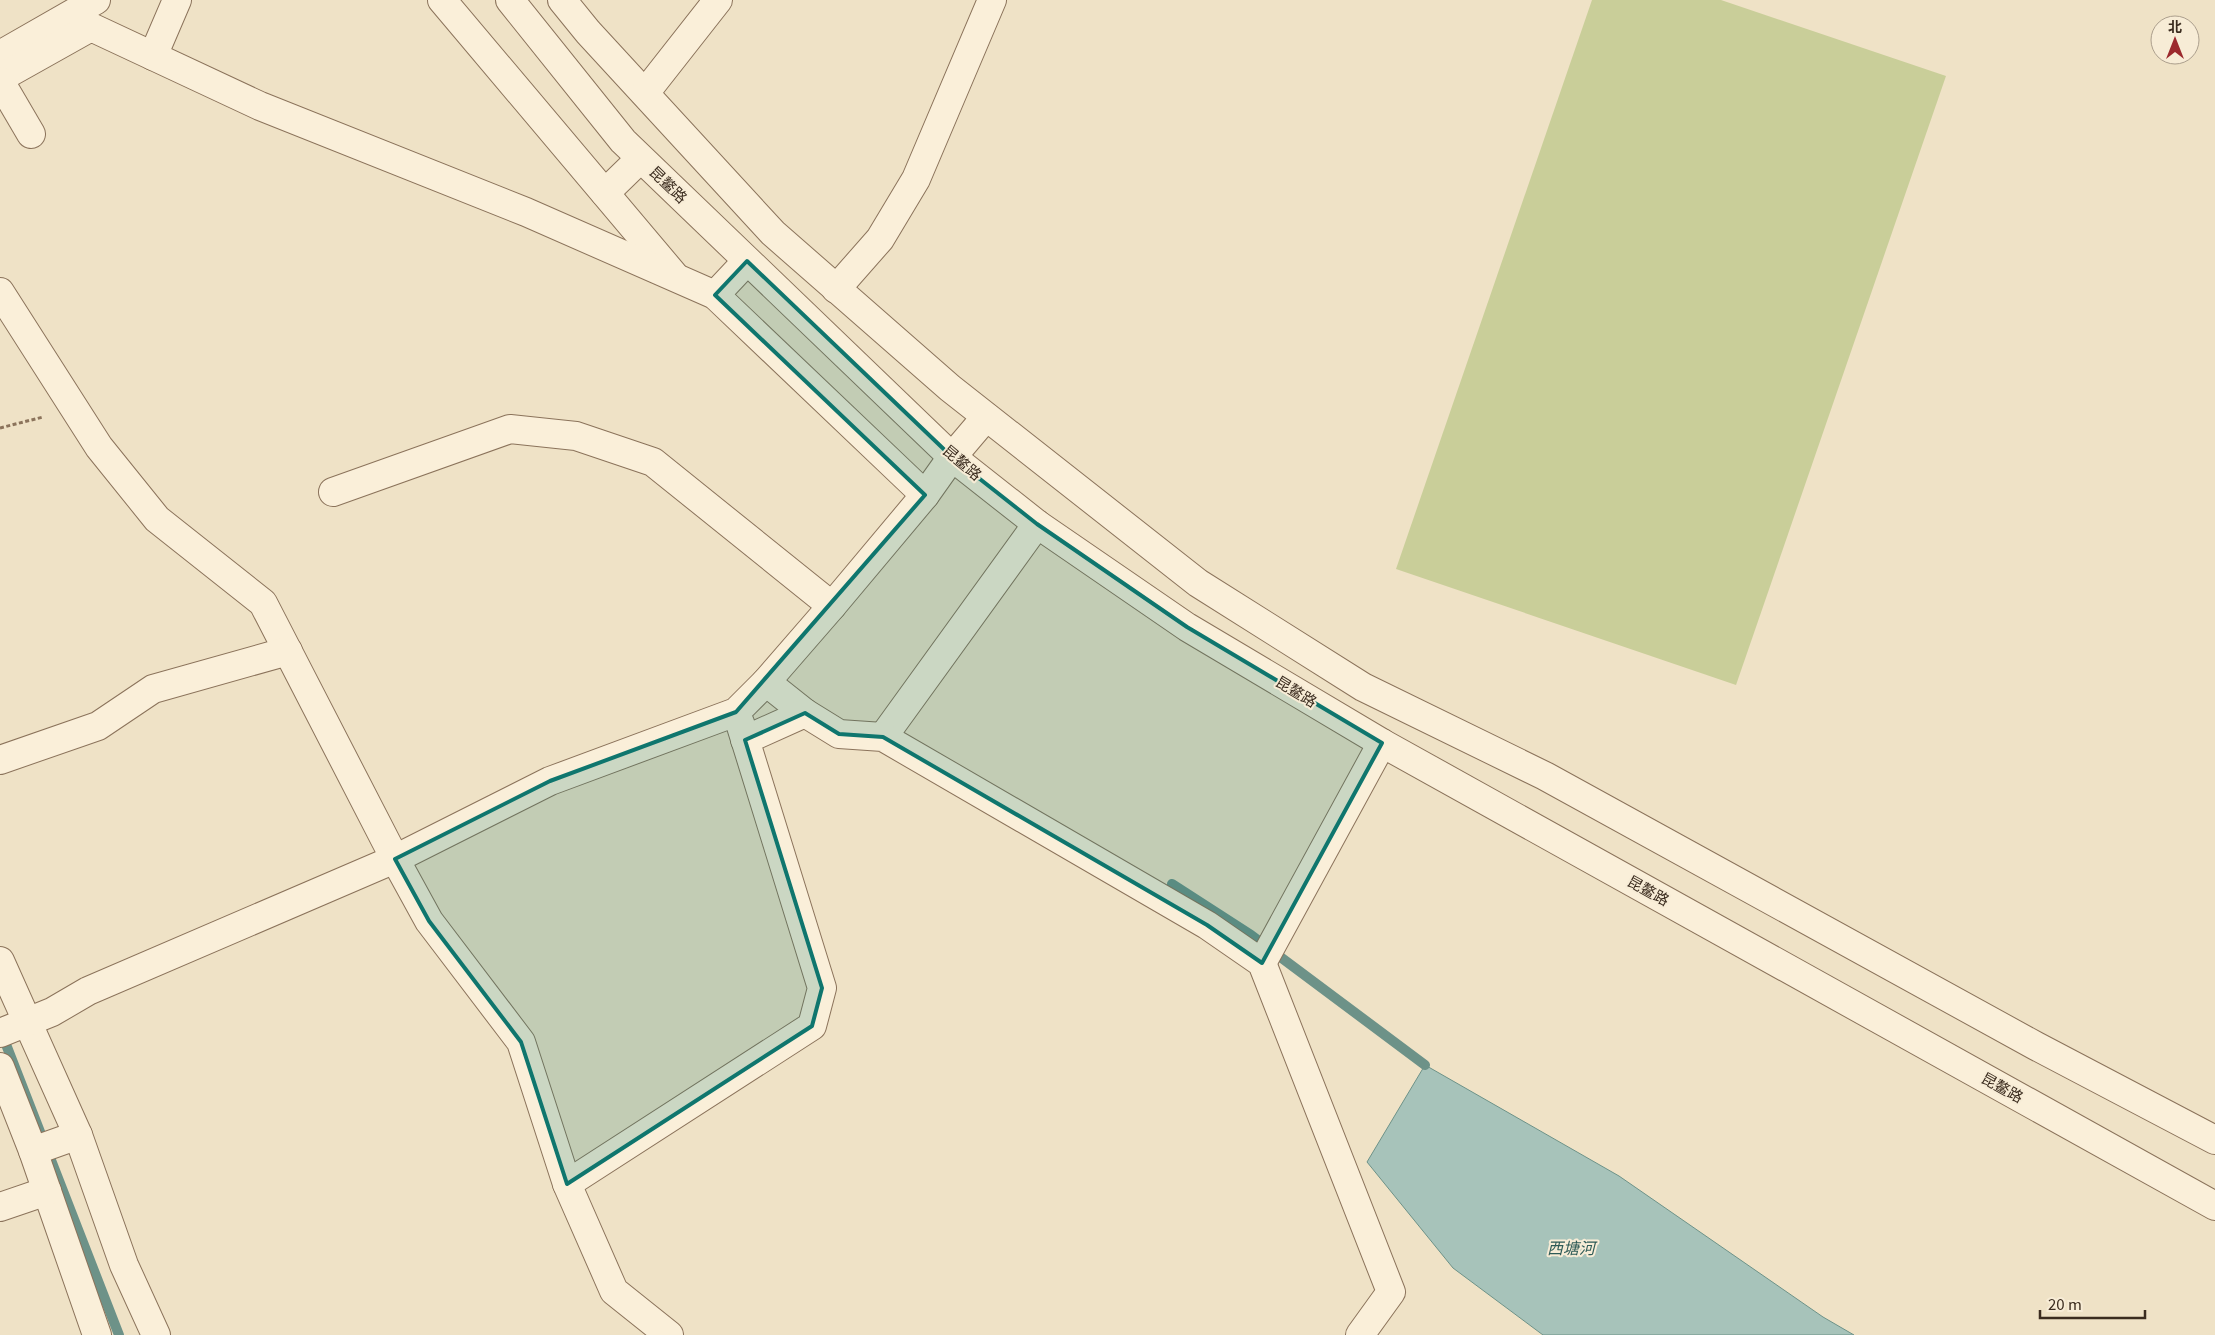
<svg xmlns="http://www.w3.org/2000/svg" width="2215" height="1335" font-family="Georgia,'Noto Sans SC',serif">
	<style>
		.pitch { fill: #c9ce99 }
		.water { fill: #a7c3ba; stroke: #6d9288 }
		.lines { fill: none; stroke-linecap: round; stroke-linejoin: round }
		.stream { stroke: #6d9288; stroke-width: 10 }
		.minor-casing { stroke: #8b735b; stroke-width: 30 }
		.path { stroke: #8b735b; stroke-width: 3; stroke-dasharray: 4 2.5; stroke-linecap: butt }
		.minor { stroke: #faefd9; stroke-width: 28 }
		.marked { fill: #0f766e; fill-opacity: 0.2; stroke: #0f766e; stroke-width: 4; stroke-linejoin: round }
		.labels { text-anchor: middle; stroke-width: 4; stroke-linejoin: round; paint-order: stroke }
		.street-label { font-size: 15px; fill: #3b2c1f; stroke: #f7ecd6 }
		.water-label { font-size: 16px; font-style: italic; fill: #2e5b57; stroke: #f7ecd6 }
	</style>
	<rect width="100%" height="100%" fill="#efe2c6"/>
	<path class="pitch" d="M1592 0H1721L1946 76 1736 685 1396 569Z"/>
	<path class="water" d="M1425 1065 1619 1176 1823 1317 1854 1335H1543L1453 1268 1367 1162Z"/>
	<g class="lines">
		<g class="stream">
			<path d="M1172 884 1251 935 1425 1065"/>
			<path d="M2 1034 119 1335"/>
		</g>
		<defs>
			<g id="minor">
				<path d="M442 0 673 274"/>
				<path d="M510 0 623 141 952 457 1037 524 1187 627 1382 743 2215 1206"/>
				<path d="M562 0 588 32 773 233 950 388 1198 583 1363 687 1545 776 2036 1046 2215 1140"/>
				<path d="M0 55 96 0"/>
				<path d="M153 56 177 0"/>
				<path d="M0 78 91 27 260 106 526 212 715 295 925 495"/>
				<path d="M0 81 31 134"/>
				<path d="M645 93 718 0"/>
				<path d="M605 193 640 159"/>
				<path d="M836 289 880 239 916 179 992 0"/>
				<path d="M0 292 99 447 157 519 263 603 395 859 429 921 521 1042 567 1184 614 1291 669 1335"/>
				<path d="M715 295 747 261"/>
				<path d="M333 492 510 429 576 436 653 462 832 606"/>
				<path d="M766 682 805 713"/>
				<path d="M883 737 1037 524"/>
				<path d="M745 740 805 713 839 734 883 737 1207 925 1262 963 1391 1292 1360 1335"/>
				<path d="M0 760 98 726 153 689 288 651"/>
				<path d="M0 961 78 1135 124 1265 156 1335"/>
				<path d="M1262 963 1382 743"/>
				<path d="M0 1033 52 1012 88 991 395 859 550 781 736 712 766 682 832 606 925 495 952 457 986 417"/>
				<path d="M0 1067 33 1151 97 1335"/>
				<path d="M33 1151 78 1135"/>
				<path d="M567 1184 812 1026 822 988 740 723"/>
				<path d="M0 1207 47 1191"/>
			</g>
		</defs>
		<use href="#minor" class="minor-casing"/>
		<path class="path" d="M0 428 43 417"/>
		<use href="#minor" class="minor"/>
	</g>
	<path class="marked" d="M747 261 952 457 1037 524 1187 627 1382 743 1262 963 1207 925 883 737 839 734 805 713 745 740 822 988 812 1026 567 1184 521 1042 429 921 395 859 550 781 736 712 925 495 715 295Z"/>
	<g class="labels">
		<g class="street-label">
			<text transform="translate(668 185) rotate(44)" y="5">昆鳌路</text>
			<text transform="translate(962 463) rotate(40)" y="5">昆鳌路</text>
			<text transform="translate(1296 692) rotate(31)" y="5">昆鳌路</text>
			<text transform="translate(1648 891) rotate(29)" y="5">昆鳌路</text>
			<text transform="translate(2002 1088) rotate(29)" y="5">昆鳌路</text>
		</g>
		<g class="water-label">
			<text x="1571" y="1254">西塘河</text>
		</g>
	</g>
	<g transform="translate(2175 40)"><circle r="24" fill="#f7ecd6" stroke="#ac9f8d"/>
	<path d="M0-4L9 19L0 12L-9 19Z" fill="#9c292d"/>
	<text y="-8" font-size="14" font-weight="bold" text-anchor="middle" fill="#3b2c1f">北</text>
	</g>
	<path d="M2040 1310v8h105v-8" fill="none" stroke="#3b2c1f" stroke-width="2.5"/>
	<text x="2048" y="1310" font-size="15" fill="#3b2c1f" stroke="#f7ecd6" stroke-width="4" paint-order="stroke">20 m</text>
</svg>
